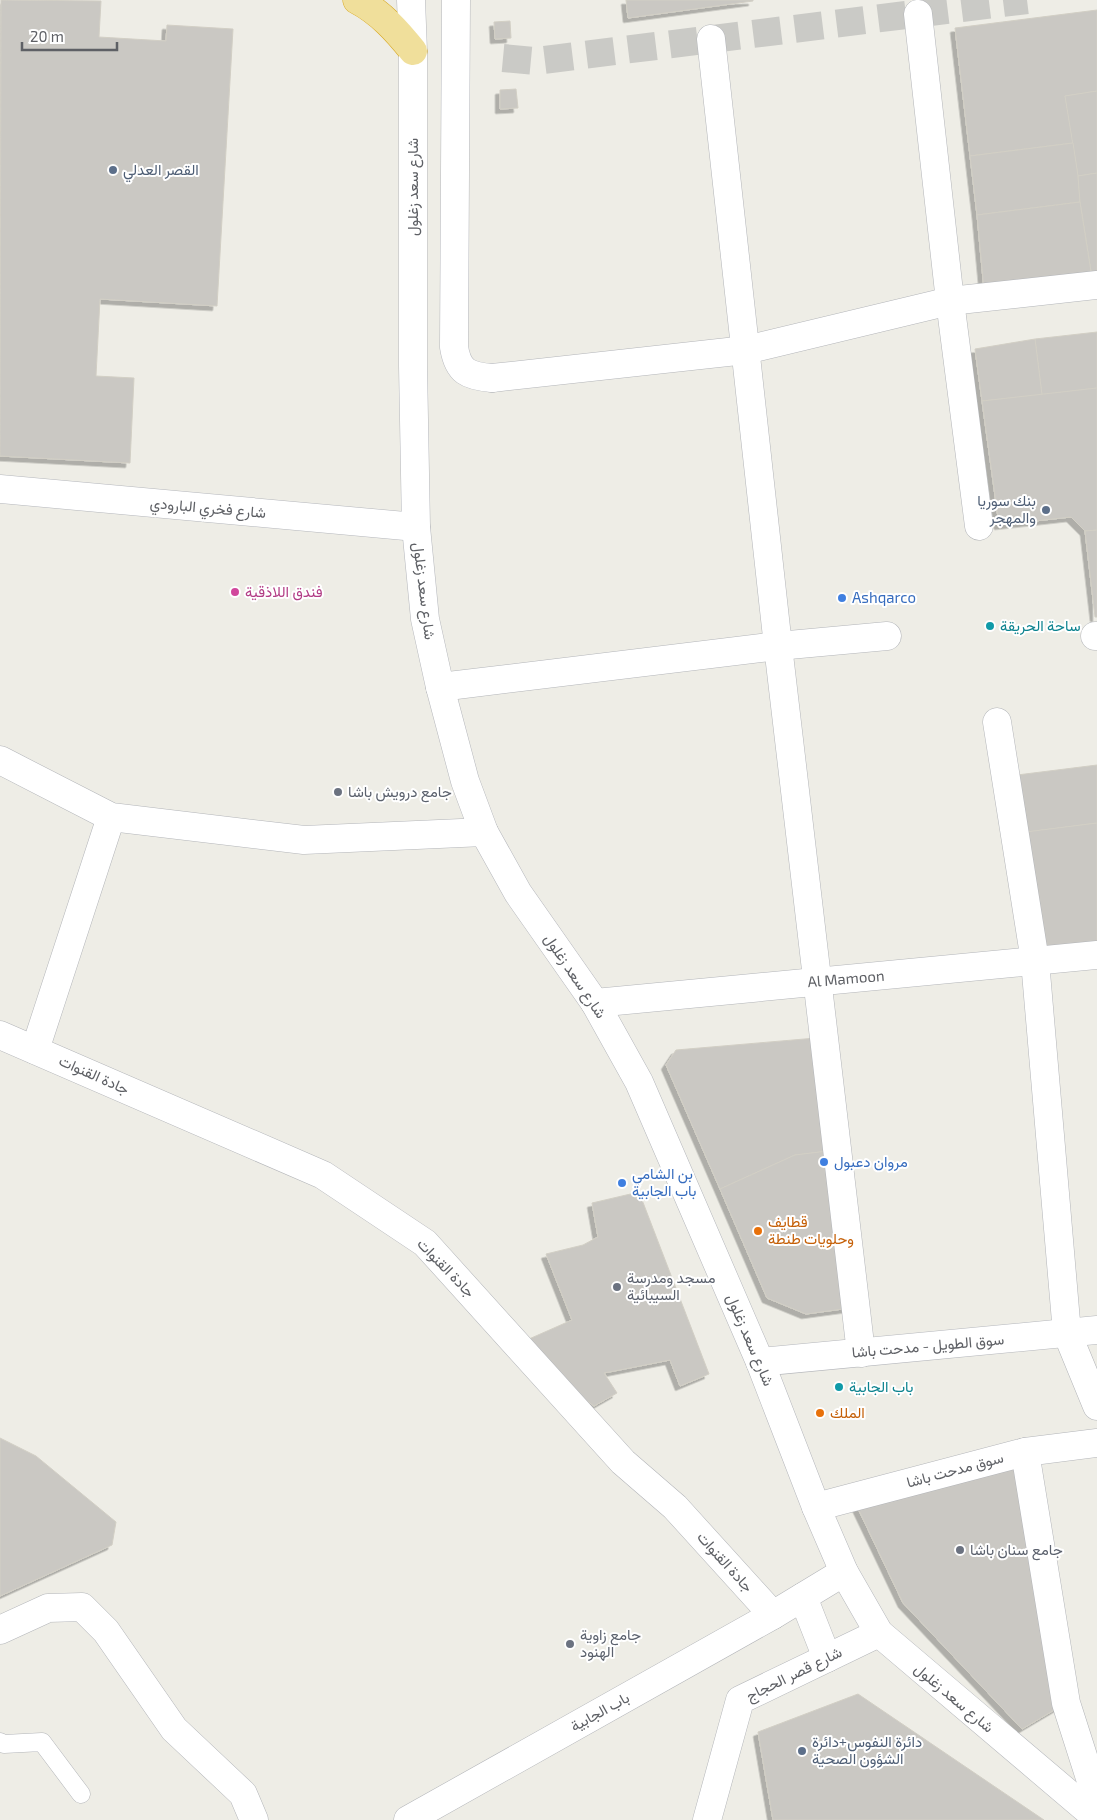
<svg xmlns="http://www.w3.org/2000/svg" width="1097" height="1820" font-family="'Exo 2',Vazirmatn,sans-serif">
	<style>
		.building { fill: #cac8c3; stroke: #d2cfc5; filter: url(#shadow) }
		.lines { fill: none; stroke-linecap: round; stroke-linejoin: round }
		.street-tunnel { stroke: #cacac6; stroke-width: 28; stroke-dasharray: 28 14; stroke-linecap: butt }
		.lane-casing { stroke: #b3b5b9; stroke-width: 19 }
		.street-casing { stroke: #b3b5b9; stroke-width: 29 }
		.secondary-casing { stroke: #b5b7bc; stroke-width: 29 }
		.highway-casing { stroke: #d8a71d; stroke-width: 29 }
		.lane { stroke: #fff; stroke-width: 18 }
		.street { stroke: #fff; stroke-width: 28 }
		.secondary { stroke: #fff; stroke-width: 28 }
		.highway { stroke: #f0df9b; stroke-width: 28 }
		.service-dot { fill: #5c6f8a; stroke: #fff; stroke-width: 2 }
		.hotel-dot { fill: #d1479c; stroke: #fff; stroke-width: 2 }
		.shop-dot { fill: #3f7fe0; stroke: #fff; stroke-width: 2 }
		.culture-dot { fill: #0f9aa8; stroke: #fff; stroke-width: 2 }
		.worship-dot { fill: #6b7280; stroke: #fff; stroke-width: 2 }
		.food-dot { fill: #e8710a; stroke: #fff; stroke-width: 2 }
		.labels { text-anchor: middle; stroke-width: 4; stroke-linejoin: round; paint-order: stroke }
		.service-label { font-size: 15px; fill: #4e5e75; stroke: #fff; text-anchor: start }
		.street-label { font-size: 15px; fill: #5e6065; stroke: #fff }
		.hotel-label { font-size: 15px; fill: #b23c85; stroke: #fff; text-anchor: start }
		.shop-label { font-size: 15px; fill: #366cbe; stroke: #fff; text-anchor: start }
		.culture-label { font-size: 15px; fill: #0d838f; stroke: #fff; text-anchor: start }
		.worship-label { font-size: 15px; fill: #5b616d; stroke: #fff; text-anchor: start }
		.food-label { font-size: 15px; fill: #c56008; stroke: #fff; text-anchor: start }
	</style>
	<defs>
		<filter id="shadow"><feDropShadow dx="-4.5" dy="4.5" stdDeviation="0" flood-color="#0004"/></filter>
	</defs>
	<rect width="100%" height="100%" fill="#eeede6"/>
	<g class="building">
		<path d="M1 0 101 1 99 37 166 41 167 25 233 29 217 306 100 299 96 376 134 378 130 463 0 456Z"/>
		<path d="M626 0H753V1L628 18Z"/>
		<path d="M1097 10V91L1065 96 1073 143 970 156 955 28Z"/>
		<path d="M510 21 511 38 495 39 494 22Z"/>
		<path d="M516 89 518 108 500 109V90Z"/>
		<path d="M1097 91V173L1078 176 1065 96Z"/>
		<path d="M1073 143 1078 176 1080 202 977 215 970 156Z"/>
		<path d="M1097 173V277L1092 278 1080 202 1078 176Z"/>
		<path d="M1080 202 1092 278 984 290 977 215Z"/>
		<path d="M1097 332V388L1042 395 1035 339Z"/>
		<path d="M1035 339 1042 395 982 401 975 349Z"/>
		<path d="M1097 388V530L1085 531 1071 517 999 525 982 401Z"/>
		<path d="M1097 530V617H1095L1085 531Z"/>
		<path d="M1097 765V823L1026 832 1017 775Z"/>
		<path d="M1097 823V950L1042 955 1026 832Z"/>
		<path d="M816 1038 828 1151 795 1155 720 1189 666 1065 676 1050Z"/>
		<path d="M828 1151 850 1308 806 1314 767 1298 720 1189 795 1155Z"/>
		<path d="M639 1192 709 1374 680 1386 670 1360 604 1373 617 1393 594 1406 559 1381 529 1339 572 1320 546 1254 583 1245 598 1237 592 1203Z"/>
		<path d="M0 1438 36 1456 116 1522 112 1545 0 1596Z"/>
		<path d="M1025 1452 1066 1703 1022 1729 903 1603 853 1498Z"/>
		<path d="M858 1694 1044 1820H773L758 1732Z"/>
	</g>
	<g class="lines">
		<path class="street-tunnel" d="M503 58 535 61 1027 0"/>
		<defs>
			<path id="lane" d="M0 1742 4 1744 42 1742 81 1794"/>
			<g id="street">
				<path d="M918 14 950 301 979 526"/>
				<path d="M711 39 778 646 861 1353"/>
				<path d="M492 378 746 350 950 301 1097 285"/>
				<path d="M1095 636H1097"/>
				<path d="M440 687 778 646 887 636"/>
				<path d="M997 722 1035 961 1067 1333 1097 1406"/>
				<path d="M0 760 111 817 304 840 484 832"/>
				<path d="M595 1003 1097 955"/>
				<path d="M0 1035 323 1175 425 1243 623 1462 675 1507 773 1615"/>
				<path d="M35 1050 111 817"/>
				<path d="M1025 1452 1066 1703 1097 1800"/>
				<path d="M816 1507 1025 1452 1097 1443"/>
				<path d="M803 1597 827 1658"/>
				<path d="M0 1630 48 1608 82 1607 106 1631 174 1729 243 1794 254 1820"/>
				<path d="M408 1820 773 1615 844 1572"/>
				<path d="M707 1820 740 1700 879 1633"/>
			</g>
			<g id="secondary">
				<path d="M411 0 413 51V366L416 527 425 619 440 687 465 781 484 832 518 893 595 1003 639 1082 760 1362 816 1507 844 1572 879 1633 1097 1818"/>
				<path d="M456 0 454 347C458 372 468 376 492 378"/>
				<path d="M0 489 416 527"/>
				<path d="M760 1362 1097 1330"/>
			</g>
			<path id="highway" d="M357 0C380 12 397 31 413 51"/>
		</defs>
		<use href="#lane" class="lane-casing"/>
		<use href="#street" class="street-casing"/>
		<use href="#secondary" class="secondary-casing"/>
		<use href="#highway" class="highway-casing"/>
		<use href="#lane" class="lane"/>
		<use href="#street" class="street"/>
		<use href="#secondary" class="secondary"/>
		<use href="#highway" class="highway"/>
	</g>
	<g class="service-dot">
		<circle cx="113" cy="170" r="5"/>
		<circle cx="1046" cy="510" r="5"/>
		<circle cx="802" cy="1751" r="5"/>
	</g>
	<circle class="hotel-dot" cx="235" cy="592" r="5"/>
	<g class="shop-dot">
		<circle cx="842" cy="598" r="5"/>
		<circle cx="824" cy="1162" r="5"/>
		<circle cx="622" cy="1183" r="5"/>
	</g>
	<g class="culture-dot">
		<circle cx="990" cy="626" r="5"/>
		<circle cx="839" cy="1387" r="5"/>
	</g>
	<g class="worship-dot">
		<circle cx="338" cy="792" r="5"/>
		<circle cx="617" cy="1287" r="5"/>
		<circle cx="960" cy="1550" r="5"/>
		<circle cx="570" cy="1644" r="5"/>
	</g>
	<g class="food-dot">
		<circle cx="758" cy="1231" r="5"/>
		<circle cx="820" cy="1413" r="5"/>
	</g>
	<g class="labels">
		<g class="service-label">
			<text x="123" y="175">القصر العدلي</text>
			<text x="1036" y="506" text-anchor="end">بنك سوريا<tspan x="1036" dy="17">والمهجر</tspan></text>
			<text x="812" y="1747">دائرة النفوس+دائرة<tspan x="812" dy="17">الشؤون الصحية</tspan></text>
		</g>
		<g class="street-label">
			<text transform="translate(413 187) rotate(-90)" y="5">شارع سعد زغلول</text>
			<text transform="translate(208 508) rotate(5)" y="5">شارع فخري البارودي</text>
			<text transform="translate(424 591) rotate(83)" y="5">شارع سعد زغلول</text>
			<text transform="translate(575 976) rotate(56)" y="5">شارع سعد زغلول</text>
			<text transform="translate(846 979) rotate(-5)" y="5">Al Mamoon</text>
			<text transform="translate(94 1075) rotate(24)" y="5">جادة القنوات</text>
			<text transform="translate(446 1268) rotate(46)" y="5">جادة القنوات</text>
			<text transform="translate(750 1340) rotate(67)" y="5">شارع سعد زغلول</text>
			<text transform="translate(928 1346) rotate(-5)" y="5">سوق الطويل - مدحت باشا</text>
			<text transform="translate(955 1470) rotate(-15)" y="5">سوق مدحت باشا</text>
			<text transform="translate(725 1562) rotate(48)" y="5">جادة القنوات</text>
			<text transform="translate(794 1674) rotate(-26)" y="5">شارع قصر الحجاج</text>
			<text transform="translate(954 1698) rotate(40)" y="5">شارع سعد زغلول</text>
			<text transform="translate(600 1712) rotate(-29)" y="5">باب الجابية</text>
		</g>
		<g class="hotel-label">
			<text x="245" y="597">فندق اللاذقية</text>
		</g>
		<g class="shop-label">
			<text x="852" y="603">Ashqarco</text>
			<text x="834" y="1167">مروان دعبول</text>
			<text x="632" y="1179">بن الشامي<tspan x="632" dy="17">باب الجابية</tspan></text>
		</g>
		<g class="culture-label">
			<text x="1000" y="631">ساحة الحريقة</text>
			<text x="849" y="1392">باب الجابية</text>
		</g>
		<g class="worship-label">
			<text x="348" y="797">جامع درويش باشا</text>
			<text x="627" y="1283">مسجد ومدرسة<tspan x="627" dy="17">السيبائية</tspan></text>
			<text x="970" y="1555">جامع سنان باشا</text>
			<text x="580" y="1640">جامع زاوية<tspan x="580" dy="17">الهنود</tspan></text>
		</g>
		<g class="food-label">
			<text x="768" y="1227">قطايف<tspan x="768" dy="17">وحلويات طنطة</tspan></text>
			<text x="830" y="1418">الملك</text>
		</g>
	</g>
	<path d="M22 42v8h95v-8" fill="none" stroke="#5e6065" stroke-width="2.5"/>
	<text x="30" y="42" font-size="15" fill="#5e6065" stroke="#ffffff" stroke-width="4" paint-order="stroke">20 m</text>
</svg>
